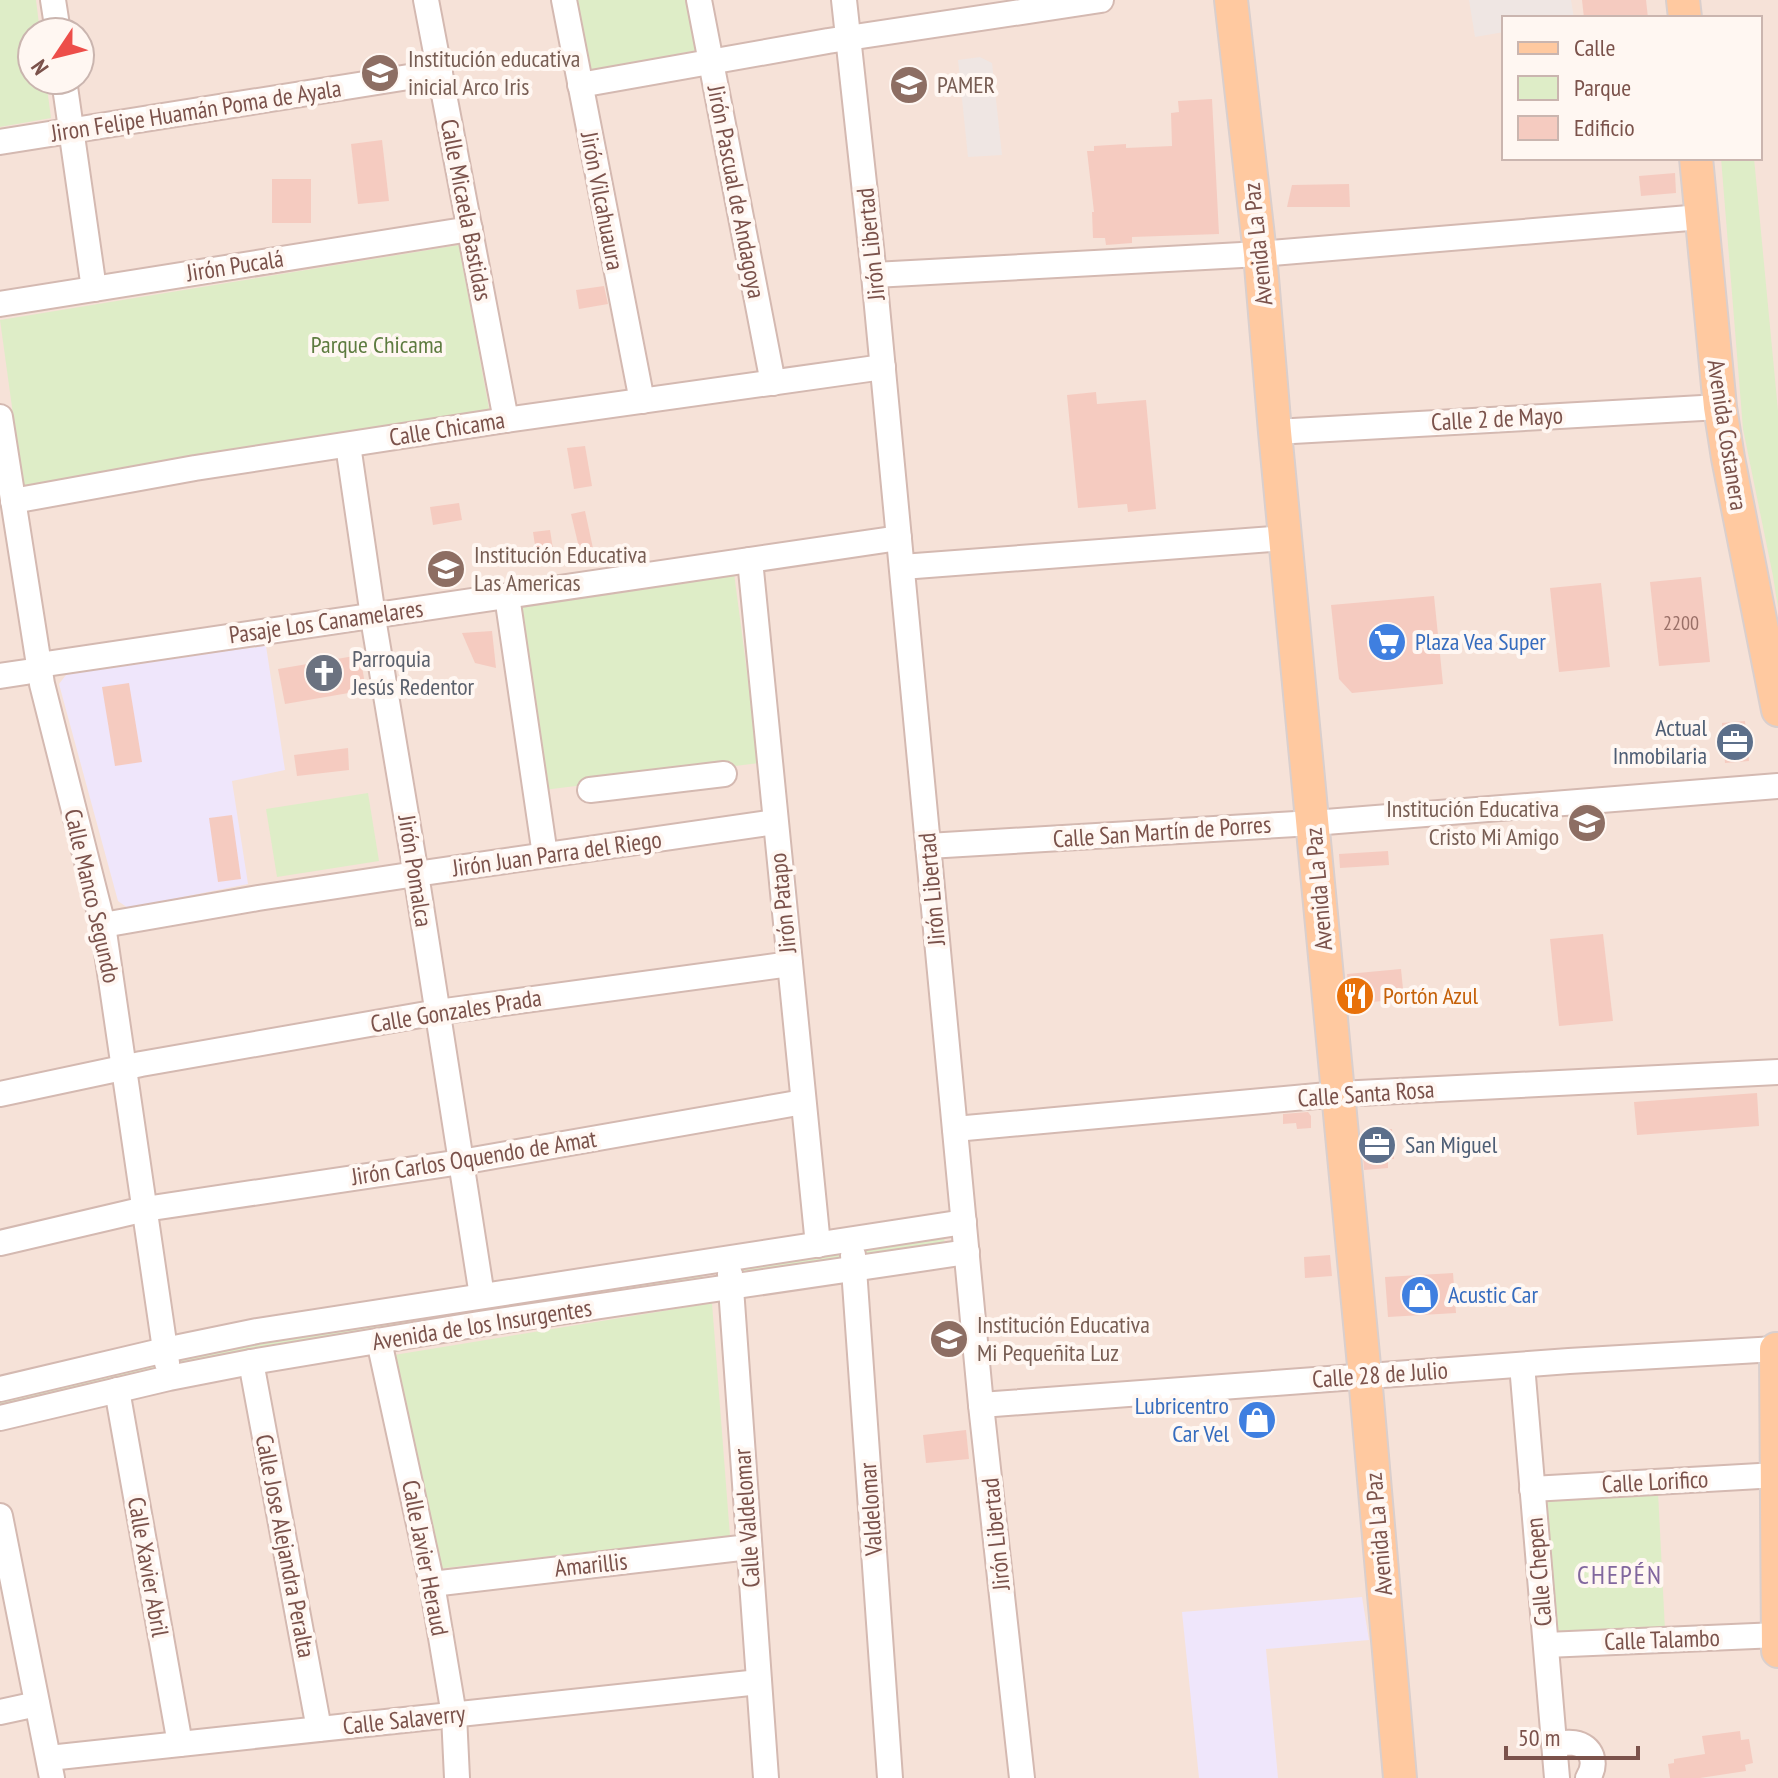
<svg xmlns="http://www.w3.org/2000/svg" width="1778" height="1778" font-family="'PT Sans Narrow',sans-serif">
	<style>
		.residential { fill: #f6e2d8; fill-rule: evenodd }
		.industrial { fill: #efe6e3 }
		.education { fill: #efe6fb }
		.green { fill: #deedc7 }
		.building { fill: #f5cbc0 }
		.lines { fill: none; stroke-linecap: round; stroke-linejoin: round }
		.minor-casing { stroke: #d4b9b1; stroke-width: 28 }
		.major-casing { stroke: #dacfcd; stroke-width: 36 }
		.minor { stroke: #fff; stroke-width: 24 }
		.major { stroke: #ffc9a0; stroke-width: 32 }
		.labels { text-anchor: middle; stroke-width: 8; stroke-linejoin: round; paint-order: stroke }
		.number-label { font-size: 20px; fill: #9a7068 }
		.education-label { font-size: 24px; fill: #785e54; stroke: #fff7f2; text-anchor: start }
		.street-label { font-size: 24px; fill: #7b524b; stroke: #fff7f2 }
		.park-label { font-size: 24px; fill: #5d7b3f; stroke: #fff7f2 }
		.shop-label { font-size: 24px; fill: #366cbe; stroke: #fff7f2; text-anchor: start }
		.worship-label { font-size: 24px; fill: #5b616d; stroke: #fff7f2; text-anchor: start }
		.service-label { font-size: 24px; fill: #4e5e75; stroke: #fff7f2; text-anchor: end }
		.food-label { font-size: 24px; fill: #c56008; stroke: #fff7f2; text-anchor: start }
		.neighbourhood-label { font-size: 26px; letter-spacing: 2px; fill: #81679e; stroke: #fff7f2 }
	</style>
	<rect width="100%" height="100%" fill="#fef2ea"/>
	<path class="residential" d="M0 0H1778V1778H0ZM1504 18H1760V158H1504ZM32 32H80V80H32Z"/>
	<g class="industrial">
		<path d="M1469 0H1571L1574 18H1504V32L1475 37Z"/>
		<path d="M980 57 992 63 1002 155 968 157 958 60Z"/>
	</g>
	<g class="education">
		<path d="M266 646 285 770 232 781 248 884 128 908 118 901 59 684 69 671Z"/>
		<path d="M1362 1597 1369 1640 1266 1649 1278 1778H1199L1182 1612Z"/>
	</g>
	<g class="green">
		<path d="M0 0H36L40 32H32V80H46L51 118 0 127Z"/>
		<path d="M575 0H688L698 50 589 71Z"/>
		<path d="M1721 158H1754L1778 411V608L1773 576 1743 429Z"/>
		<path d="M459 245 490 414 23 487 0 320Z"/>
		<path d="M734 573 759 763 544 790 520 600Z"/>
		<path d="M368 793 379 861 277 877 266 809Z"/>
		<path d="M945 1233 944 1245 734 1273 735 1264Z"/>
		<path d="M701 1267 703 1280 0 1417V1396L247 1339Z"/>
		<path d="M712 1303 730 1536 436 1569 394 1355Z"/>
		<path d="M1658 1492 1665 1630 1551 1638 1537 1495Z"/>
	</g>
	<g class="building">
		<path d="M1582 0H1646L1648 18H1584Z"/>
		<path d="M1212 99 1219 234 1132 237V243L1106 245 1105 238H1093L1092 212H1094L1087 151H1094V146L1126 144V148L1172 146 1171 113 1179 112 1178 101Z"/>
		<path d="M382 140 389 201 358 204 351 144Z"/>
		<path d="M1675 173 1676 193 1641 196 1639 176Z"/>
		<rect x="272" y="179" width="39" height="44"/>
		<path d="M1349 184 1350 207H1287L1292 185Z"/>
		<path d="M604 286 608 304 579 309 576 290Z"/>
		<path d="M1096 392 1097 404 1146 400 1156 509 1128 512 1127 504 1078 508 1067 395Z"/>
		<path d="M585 446 592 486 574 489 567 448Z"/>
		<path d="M459 503 462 520 433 525 430 507Z"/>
		<path d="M585 511 594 553 581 556 571 514Z"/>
		<path d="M550 530 555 562 538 565 533 532Z"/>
		<path d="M1701 577 1710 662 1659 666 1650 582Z"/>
		<path d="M1601 583 1610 667 1559 672 1550 588Z"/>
		<path d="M1434 596 1443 684 1352 693 1339 679 1331 605Z"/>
		<path d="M492 631 496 668 475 663 462 633Z"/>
		<path d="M360 655 366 690 285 704 278 669Z"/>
		<path d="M129 683 142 762 115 766 102 687Z"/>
		<path d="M1745 721 1749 761 1725 763 1722 723Z"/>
		<path d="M348 748 349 770 297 776 294 755Z"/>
		<path d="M232 815 241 879 218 882 209 818Z"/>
		<path d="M1388 851 1389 865 1340 868 1339 854Z"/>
		<path d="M1603 934 1613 1021 1559 1026 1550 939Z"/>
		<path d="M1401 969 1404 999 1350 1004 1347 974Z"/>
		<path d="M1757 1093 1759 1126 1637 1135 1634 1102Z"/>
		<path d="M1308 1112 1311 1116V1128L1297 1129 1296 1123 1283 1124V1114Z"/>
		<path d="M1392 1129 1394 1159H1388V1168L1364 1170 1361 1132Z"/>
		<path d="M1330 1255 1332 1276 1305 1278 1304 1257Z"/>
		<path d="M1453 1273 1456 1313 1388 1317 1385 1277Z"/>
		<path d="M1271 1406 1272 1432 1243 1433 1241 1408Z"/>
		<path d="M966 1430 969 1459 926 1463 923 1435Z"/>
		<path d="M1740 1731 1741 1740 1749 1739 1753 1763 1745 1765 1746 1771 1700 1778H1670L1668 1764 1674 1763V1759L1705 1754 1702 1736Z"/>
	</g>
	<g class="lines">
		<defs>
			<g id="minor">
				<path d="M53 0 58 32"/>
				<path d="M426 0 506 420"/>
				<path d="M564 0 642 401"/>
				<path d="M699 0 773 383"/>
				<path d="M844 0 874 275 981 1405 1022 1778"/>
				<path d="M64 80 94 289"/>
				<path d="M580 85 828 41 1101 0"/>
				<path d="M0 142 440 72"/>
				<path d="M874 275 1260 254 1701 217"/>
				<path d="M0 304 470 229"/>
				<path d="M0 417 42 684 103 925 167 1363"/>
				<path d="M1275 432 1720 407"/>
				<path d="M348 445 375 630 416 874 482 1296"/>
				<path d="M13 501 195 468 506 420 883 367"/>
				<path d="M750 560 818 1245"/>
				<path d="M902 567 1286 538"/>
				<path d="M507 596 545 855"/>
				<path d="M39 665 899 538"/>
				<path d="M0 676 26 672"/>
				<path d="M590 790 724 774"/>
				<path d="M928 846 1313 823 1778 786"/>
				<path d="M103 925 258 898 416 874 775 822"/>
				<path d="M0 1094 141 1064 438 1012 790 964"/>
				<path d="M955 1129 1339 1094 1778 1072"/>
				<path d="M0 1243 145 1209 461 1162 803 1102"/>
				<path d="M853 1255 890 1778"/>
				<path d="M730 1274 766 1778"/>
				<path d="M379 1341 432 1584 454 1715 457 1778"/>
				<path d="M251 1362 319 1729"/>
				<path d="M1522 1365 1557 1778"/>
				<path d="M0 1389 165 1350 257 1331 964 1222"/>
				<path d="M117 1390 180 1744"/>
				<path d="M981 1405 1569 1361 1776 1349"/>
				<path d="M0 1418 169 1378 251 1362 479 1324 967 1252"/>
				<path d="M1532 1489 1777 1475"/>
				<path d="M0 1516 52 1778"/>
				<path d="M432 1584 749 1547"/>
				<path d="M1546 1645 1778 1635"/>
				<path d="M0 1712 37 1704"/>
				<path d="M1554 1744C1561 1743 1568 1742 1574 1743 1593 1746 1597 1764 1588 1778"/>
				<path d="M49 1758 759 1682"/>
			</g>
			<g id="major">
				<path d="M1231 0 1260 254 1275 432 1365 1376 1400 1778"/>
				<path d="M1683 0 1685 18"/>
				<path d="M1696 158 1720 407 1728 458 1778 710"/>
				<path d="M1778 1349H1776L1778 1651"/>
			</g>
		</defs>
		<use href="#minor" class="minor-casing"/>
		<use href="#major" class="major-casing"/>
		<use href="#minor" class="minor"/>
		<use href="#major" class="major"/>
	</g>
	<defs>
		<symbol id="school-disc" viewBox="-11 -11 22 22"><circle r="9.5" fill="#8d6e63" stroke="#fff7f2"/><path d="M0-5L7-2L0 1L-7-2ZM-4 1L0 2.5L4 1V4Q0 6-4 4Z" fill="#fff"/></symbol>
		<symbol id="supermarket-disc" viewBox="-11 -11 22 22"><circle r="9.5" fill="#3f7fe0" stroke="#fff7f2"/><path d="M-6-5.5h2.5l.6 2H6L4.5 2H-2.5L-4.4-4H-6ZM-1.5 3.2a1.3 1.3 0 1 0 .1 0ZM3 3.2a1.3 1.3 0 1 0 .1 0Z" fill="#fff"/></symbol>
		<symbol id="church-disc" viewBox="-11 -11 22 22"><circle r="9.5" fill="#6b7280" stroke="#fff7f2"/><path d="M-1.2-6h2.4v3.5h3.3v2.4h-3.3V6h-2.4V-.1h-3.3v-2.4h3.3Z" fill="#fff"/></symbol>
		<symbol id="office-disc" viewBox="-11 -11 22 22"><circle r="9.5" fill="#5c6f8a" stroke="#fff7f2"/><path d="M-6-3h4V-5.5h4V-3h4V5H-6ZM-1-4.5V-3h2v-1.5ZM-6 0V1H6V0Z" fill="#fff"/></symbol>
		<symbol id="restaurant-disc" viewBox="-11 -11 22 22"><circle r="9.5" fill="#e8710a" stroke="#fff7f2"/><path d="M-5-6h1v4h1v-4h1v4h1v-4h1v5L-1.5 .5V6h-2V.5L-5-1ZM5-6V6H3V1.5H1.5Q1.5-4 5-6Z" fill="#fff"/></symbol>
		<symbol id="shop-disc" viewBox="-11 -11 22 22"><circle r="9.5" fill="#3f7fe0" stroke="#fff7f2"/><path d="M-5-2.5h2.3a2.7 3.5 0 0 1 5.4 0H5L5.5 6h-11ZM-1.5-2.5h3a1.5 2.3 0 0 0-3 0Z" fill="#fff"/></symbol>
	</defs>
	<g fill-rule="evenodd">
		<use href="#school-disc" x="358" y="51" width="44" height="44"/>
		<use href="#school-disc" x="887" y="63" width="44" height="44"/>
		<use href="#school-disc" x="424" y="547" width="44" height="44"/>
		<use href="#supermarket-disc" x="1365" y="620" width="44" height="44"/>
		<use href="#church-disc" x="302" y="651" width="44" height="44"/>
		<use href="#office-disc" x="1713" y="720" width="44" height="44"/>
		<use href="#school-disc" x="1565" y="801" width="44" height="44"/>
		<use href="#restaurant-disc" x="1333" y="974" width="44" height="44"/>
		<use href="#office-disc" x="1355" y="1123" width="44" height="44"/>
		<use href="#shop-disc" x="1398" y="1273" width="44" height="44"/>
		<use href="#school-disc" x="927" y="1317" width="44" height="44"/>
		<use href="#shop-disc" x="1235" y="1398" width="44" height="44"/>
	</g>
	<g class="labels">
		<g class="number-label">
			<text x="1681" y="630">2200</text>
		</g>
		<g class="education-label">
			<text x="408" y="67">Institución educativa<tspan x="408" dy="28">inicial Arco Iris</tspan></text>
			<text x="937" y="93">PAMER</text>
			<text x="474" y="563">Institución Educativa<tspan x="474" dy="28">Las Americas</tspan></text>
			<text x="1559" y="817" text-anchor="end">Institución Educativa<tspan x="1559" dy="28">Cristo Mi Amigo</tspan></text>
			<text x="977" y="1333">Institución Educativa<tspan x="977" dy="28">Mi Pequeñita Luz</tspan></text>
		</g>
		<g class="street-label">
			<text transform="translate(196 111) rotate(-9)" y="8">Jiron Felipe Huamán Poma de Ayala</text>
			<text transform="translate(736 192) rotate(79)" y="8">Jirón Pascual de Andagoya</text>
			<text transform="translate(602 201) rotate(79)" y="8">Jirón Vilcahuaura</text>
			<text transform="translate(466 210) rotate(79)" y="8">Calle Micaela Bastidas</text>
			<text transform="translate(871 244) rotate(-96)" y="8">Jirón Libertad</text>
			<text transform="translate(1258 244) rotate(-96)" y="8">Avenida La Paz</text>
			<text transform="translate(235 266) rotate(-9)" y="8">Jirón Pucalá</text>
			<text transform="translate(1497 419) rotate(-3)" y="8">Calle 2 de Mayo</text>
			<text transform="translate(447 429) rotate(-9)" y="8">Calle Chicama</text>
			<text transform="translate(1727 435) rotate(81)" y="8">Avenida Costanera</text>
			<text transform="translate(326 622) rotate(-8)" y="8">Pasaje Los Canamelares</text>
			<text transform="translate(1162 832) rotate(-4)" y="8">Calle San Martín de Porres</text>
			<text transform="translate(557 854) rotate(-8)" y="8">Jirón Juan Parra del Riego</text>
			<text transform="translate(415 871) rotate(81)" y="8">Jirón Pomalca</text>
			<text transform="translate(932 889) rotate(-95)" y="8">Jirón Libertad</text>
			<text transform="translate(1319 889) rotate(-95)" y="8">Avenida La Paz</text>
			<text transform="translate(92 896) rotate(77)" y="8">Calle Manco Segundo</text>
			<text transform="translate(783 903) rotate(-96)" y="8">Jirón Patapo</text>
			<text transform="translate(456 1011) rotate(-9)" y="8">Calle Gonzales Prada</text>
			<text transform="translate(1366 1094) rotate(-4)" y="8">Calle Santa Rosa</text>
			<text transform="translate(474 1158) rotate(-9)" y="8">Jirón Carlos Oquendo de Amat</text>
			<text transform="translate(482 1325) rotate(-9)" y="8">Avenida de los Insurgentes</text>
			<text transform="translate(1380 1375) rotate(-4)" y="8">Calle 28 de Julio</text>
			<text transform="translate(1655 1482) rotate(-3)" y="8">Calle Lorifico</text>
			<text transform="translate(871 1509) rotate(-94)" y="8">Valdelomar</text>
			<text transform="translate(747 1518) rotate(-94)" y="8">Calle Valdelomar</text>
			<text transform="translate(996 1534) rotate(-96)" y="8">Jirón Libertad</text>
			<text transform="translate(1379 1534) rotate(-95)" y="8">Avenida La Paz</text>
			<text transform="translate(285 1546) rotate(79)" y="8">Calle Jose Alejandra Peralta</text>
			<text transform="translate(425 1558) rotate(79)" y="8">Calle Javier Heraud</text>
			<text transform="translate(591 1565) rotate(-6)" y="8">Amarillis</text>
			<text transform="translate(148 1567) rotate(80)" y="8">Calle Xavier Abril</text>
			<text transform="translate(1539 1572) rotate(-95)" y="8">Calle Chepen</text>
			<text transform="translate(1662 1640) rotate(-2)" y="8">Calle Talambo</text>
			<text transform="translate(404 1720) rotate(-6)" y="8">Calle Salaverry</text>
		</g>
		<g class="park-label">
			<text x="377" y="353">Parque Chicama</text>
		</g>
		<g class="shop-label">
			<text x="1415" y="650">Plaza Vea Super</text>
			<text x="1448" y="1303">Acustic Car</text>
			<text x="1229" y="1414" text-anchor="end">Lubricentro<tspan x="1229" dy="28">Car Vel</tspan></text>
		</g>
		<g class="worship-label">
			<text x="352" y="667">Parroquia<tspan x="352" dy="28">Jesús Redentor</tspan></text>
		</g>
		<g class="service-label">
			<text x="1707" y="736">Actual<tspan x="1707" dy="28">Inmobilaria</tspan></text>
			<text x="1405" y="1153" text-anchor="start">San Miguel</text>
		</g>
		<g class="food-label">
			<text x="1383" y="1004">Portón Azul</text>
		</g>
		<g class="neighbourhood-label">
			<text x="1620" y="1584">CHEPÉN</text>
		</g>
	</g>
	<rect x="1502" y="16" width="260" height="144" fill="#fff7f2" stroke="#cab5af" stroke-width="2"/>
	<rect x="1518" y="42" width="40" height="12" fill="#ffc9a0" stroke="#cab5af" stroke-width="2"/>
	<text x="1574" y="56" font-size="24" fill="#7b524b">Calle</text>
	<rect x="1518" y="76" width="40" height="24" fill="#deedc7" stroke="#cab5af" stroke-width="2"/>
	<text x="1574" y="96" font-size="24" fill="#7b524b">Parque</text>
	<rect x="1518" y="116" width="40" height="24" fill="#f5cbc0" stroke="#cab5af" stroke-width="2"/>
	<text x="1574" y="136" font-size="24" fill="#7b524b">Edificio</text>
	<g transform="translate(56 56) rotate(235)"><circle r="38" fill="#fff7f2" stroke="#cab5af" stroke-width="2"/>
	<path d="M0-6L14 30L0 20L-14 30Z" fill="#ed4e4a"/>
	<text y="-12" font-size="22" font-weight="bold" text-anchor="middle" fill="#7b524b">N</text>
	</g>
	<path d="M1506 1746v12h132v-12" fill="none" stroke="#7b524b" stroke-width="4"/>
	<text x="1518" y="1746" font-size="24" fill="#7b524b" stroke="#fff7f2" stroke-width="6" paint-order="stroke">50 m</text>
</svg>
